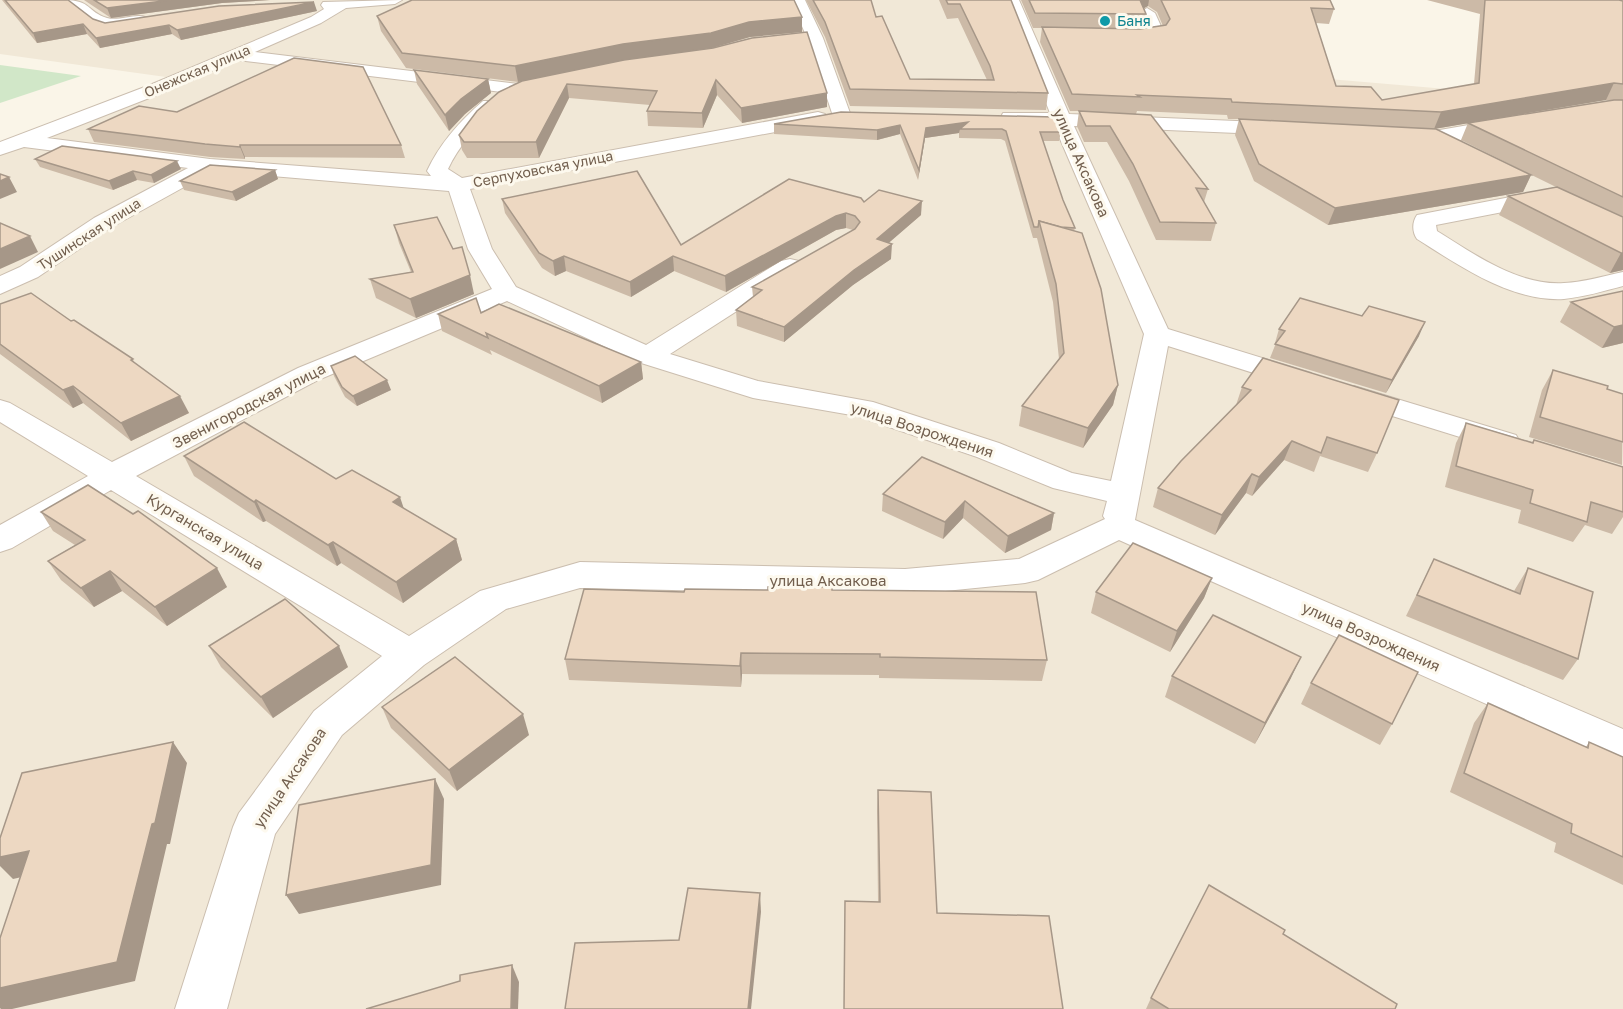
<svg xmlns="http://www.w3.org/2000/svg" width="1623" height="1009" font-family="'Golos Text',sans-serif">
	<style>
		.residential { fill: #f1e8d7 }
		.green { fill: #d1e7c8 }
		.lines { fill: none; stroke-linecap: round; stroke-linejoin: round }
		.minor-casing { stroke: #cbbeaf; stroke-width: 2 }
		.minor { fill: #fff; fill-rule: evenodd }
		.wall { fill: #ccbaa7; fill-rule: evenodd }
		.shaded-wall { fill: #a69788 }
		.building { fill: #edd8c2; stroke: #a69788; stroke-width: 1.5 }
		.culture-dot { fill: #0f9aa8; stroke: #fdf9ee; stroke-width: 2 }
		.labels { text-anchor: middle; stroke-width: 6; stroke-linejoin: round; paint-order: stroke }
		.far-culture-label { font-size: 14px; fill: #0d838f; stroke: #fdf9ee; text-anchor: start }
		.far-street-label { font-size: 14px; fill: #725f4e; stroke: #fdf9ee }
		.street-label { font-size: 15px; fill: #725f4e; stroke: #fdf9ee }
	</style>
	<rect width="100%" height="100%" fill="#faf5e8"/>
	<path class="residential" d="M0 0H1186L1199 68 1623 104V1009H0V142L50 125 166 77 0 54Z"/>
	<path class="green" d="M0 65 81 76 0 103Z"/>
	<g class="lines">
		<defs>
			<g id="minor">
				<path d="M64 0C92 0 87 12 107 18 121 22 140 10 150 20L147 23C115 31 86 28 64 0Z"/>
				<path d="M402 0 395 4 346 8 321 23 255 52 518 84 524 85 527 89 524 93 518 94 237 60 162 93 47 138 210 159 431 176 427 171C440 143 460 121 483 101H497L499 105 497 109C477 126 459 145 448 169L462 178 818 112 825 114 827 118 825 122 818 124 470 189 492 249 516 287 646 345 781 261 790 259 799 261 802 266 799 271 670 354 758 381 873 402 999 443 1072 473 1111 481 1144 334 1054 125 1010 123 1003 121 1001 117 1003 113H1050L1005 0H1019L1069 114 1282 123 1289 125 1292 129 1289 133 1282 135 1074 126 1168 329 1311 373 1315 379 1311 385 1301 388 1168 346 1135 520 1623 729V765L1119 540 1038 580 1025 583 905 595 580 588 506 609 424 665 342 735 275 834 227 1009H175L233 827 239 813 314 711 382 656 111 490 12 548 0 552V525L88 476 0 422V400L10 403 112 462 298 368 492 289 468 249 449 191 213 171 110 228 38 277 0 294V276L20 267 94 218 188 168 24 147 0 155V142L150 85 311 17 324 9 321 5 323 2ZM507 301 638 362 753 398 857 416 977 457 1053 488 1107 501 1103 516 1105 519 1019 559 905 569 580 562 480 591 409 636 136 476 318 380Z"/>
				<path d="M791 0H805L823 38 850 113 848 117H834L832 113 807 38Z"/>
				<path d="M1147 8 1155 13 1165 35 1163 38 1116 40 1114 37 1116 34 1147 31 1139 13Z"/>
				<path d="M1509 118 1516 120 1519 124 1516 128C1482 137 1430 149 1396 140L1393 136 1396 132 1434 131Z"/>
				<path d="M1547 190 1555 192 1558 197 1555 202 1436 225 1437 231C1474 254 1518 286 1564 283 1584 282 1604 276 1623 272V286C1604 291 1584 297 1564 299 1511 302 1460 266 1417 239 1412 232 1412 222 1417 215Z"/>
				<path d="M1354 386 1516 435 1520 442 1516 449 1505 451 1344 401 1339 395 1344 389Z"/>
			</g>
		</defs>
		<use href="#minor" class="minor-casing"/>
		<use href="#minor" class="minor"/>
	</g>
	<g class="wall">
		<path d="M2 0H68L93 19 105 23 317 11 181 40 172 34 100 48 87 34 37 43Z"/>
		<path d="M84 0H270L222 3 111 18Z"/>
		<path d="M806 0H871L876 17 910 79 987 80 958 18 947 19 939 0H1011L1048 93 1046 110 850 106 825 37Z"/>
		<path d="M1021 0H1330L1334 9 1329 24 1316 23 1336 86 1382 100 1474 84 1480 14 1427 0H1619L1623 1V270L1610 273 1499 215 1508 196 1556 187 1461 140 1468 123 1434 129 1531 175 1523 192 1328 225 1254 181 1235 135 1239 119H1228L1227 115 1137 111 1136 114 1208 189 1204 202 1216 223 1211 241 1156 240 1129 181 1107 142H1084L1077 126 1079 111H1070L1040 42 1042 28H1033ZM1148 6 1157 12 1163 26 1144 29 1146 14 1144 8ZM1089 28 1143 29H1140ZM1606 100H1610L1473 122Z"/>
		<path d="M377 16 802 17V32L750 37 712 48 624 60 827 93V107L742 123 717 95 703 128 648 126 647 111 650 105 569 98 539 158H467L462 150 459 135 522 81 518 82 406 68 381 31Z"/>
		<path d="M414 70 488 79 491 93 465 114 449 131 417 84Z"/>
		<path d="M841 112 1061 132 1059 141H1043L1063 200 1075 228 1074 231 1118 385 1113 405 1083 448 1019 426 1022 406 1059 359 1053 302 1037 238H1033L1005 141 1001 139 959 138V133L925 138 918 180 900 134 877 140 774 134V124Z"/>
		<path d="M88 129 401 145 405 158 245 157V159L210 157 94 142Z"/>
		<path d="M35 159 181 169 154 183 137 180 113 190 40 167Z"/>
		<path d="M275 170 278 179 236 201 184 190 180 181Z"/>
		<path d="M502 199 681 245 864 202 921 215 888 243 891 259 853 285 784 342 737 326 736 310 753 297 752 287 853 230 846 228 836 230 726 292 674 271 631 297 566 271 555 276 542 268 505 213Z"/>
		<path d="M394 225 453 249 474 294 416 318 376 298 370 279 411 272 399 243Z"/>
		<path d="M1623 291V343L1602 348 1560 322 1571 302Z"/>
		<path d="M0 304 133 359 134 363 189 413 131 441 83 403 73 408 0 354Z"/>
		<path d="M481 313 641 362 643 379 602 403 490 350 492 355 442 331 438 314Z"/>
		<path d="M1362 316 1419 336 1386 393 1270 358 1276 343H1275L1279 329Z"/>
		<path d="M1263 358 1377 453 1368 472 1320 456 1314 472 1284 460 1252 496 1246 493 1215 535 1153 507 1158 488 1236 405 1242 387Z"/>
		<path d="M331 366 391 390 357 406 345 397 334 376Z"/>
		<path d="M1553 370 1607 389 1623 394 1622 465 1529 437 1542 390Z"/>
		<path d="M1466 423 1532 442 1534 440 1623 512V517L1612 534 1585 525 1573 542 1518 523 1521 510 1445 487 1456 443Z"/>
		<path d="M184 456 336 479 404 509 456 539 462 560 403 603 341 563 337 566 266 521 263 522 194 476Z"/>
		<path d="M922 457 1054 513 1051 530 1005 553 963 518 943 539 882 511 883 494Z"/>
		<path d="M41 512 227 587 167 626 122 591 94 607 61 580 48 561 75 545 53 531Z"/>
		<path d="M1434 559 1514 591 1528 568 1578 659 1563 680 1406 616Z"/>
		<path d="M1212 578 1204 598 1170 652 1091 613 1096 592Z"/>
		<path d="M768 590H832L1047 660 1042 681 879 678V675L742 674 741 687 569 680 565 659Z"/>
		<path d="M209 646 348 667 273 718 221 667Z"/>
		<path d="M1172 676 1291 678 1255 744 1165 697Z"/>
		<path d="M1311 683 1392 724 1380 745 1301 704Z"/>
		<path d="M1488 703 1586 747 1589 742 1623 757V885L1554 852 1556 843 1450 792 1474 723Z"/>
		<path d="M382 707 529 735 457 791 391 728Z"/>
		<path d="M878 790 937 913 1063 1009H844L845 901 878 902 877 811Z"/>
		<path d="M1283 934 1395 1009H1146L1151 998Z"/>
	</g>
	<g class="shaded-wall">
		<path d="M171 0H270L222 3 111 18 107 8Z"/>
		<path d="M1139 0H1149L1148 6 1137 12Z"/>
		<path d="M314 2 317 11 181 40 177 30Z"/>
		<path d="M802 17V32L750 37 712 48 625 60 518 82 515 66 623 44 749 22Z"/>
		<path d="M83 24 87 34 37 43 33 33Z"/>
		<path d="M169 25 172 34 100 48 96 38Z"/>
		<path d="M488 79 491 93 465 114 449 131 445 115 461 99Z"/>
		<path d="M716 80 717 95 703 128 702 113Z"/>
		<path d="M1614 83 1606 100 1434 129 1441 112Z"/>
		<path d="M567 84 569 98 539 158 536 142Z"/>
		<path d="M827 93V107L742 123 741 108Z"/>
		<path d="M968 122 960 129 959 133 925 138 918 180 919 170 926 128Z"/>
		<path d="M900 125V134L877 140V130Z"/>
		<path d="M240 145 245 157V159L240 147Z"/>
		<path d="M177 161 181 169 154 183 151 175Z"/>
		<path d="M275 170 278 179 236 201 232 192Z"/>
		<path d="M133 171 137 180 113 190 109 181Z"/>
		<path d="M1531 175 1523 192 1328 225 1335 208Z"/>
		<path d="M9 177 17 192 0 199V181Z"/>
		<path d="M922 201 921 215 876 254 877 239Z"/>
		<path d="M846 213V228L836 230 726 292 725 276 836 216Z"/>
		<path d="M30 236 38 252 0 269V249Z"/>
		<path d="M892 244 891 259 853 285 784 342V327L854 270Z"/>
		<path d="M1621 253H1623V270L1610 273Z"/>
		<path d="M564 256 566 271 555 276 553 261Z"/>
		<path d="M673 256 674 271 631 297 630 282Z"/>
		<path d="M470 275 474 294 416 318 410 299Z"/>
		<path d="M1425 322 1419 336 1386 393 1392 380Z"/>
		<path d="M1623 325V343L1602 348 1614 327Z"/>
		<path d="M641 362 643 379 602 403 599 386Z"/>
		<path d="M387 380 391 390 357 406 353 396Z"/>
		<path d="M1118 385 1113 405 1083 448 1088 428Z"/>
		<path d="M73 386 83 403 73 408 63 390Z"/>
		<path d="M180 396 189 413 131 441 121 423Z"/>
		<path d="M1292 441 1284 460 1252 496 1259 477Z"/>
		<path d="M1252 474 1246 493 1215 535 1222 515Z"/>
		<path d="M400 497 407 518 393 502Z"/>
		<path d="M256 500 266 521 263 522 254 502Z"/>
		<path d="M965 501 963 518 943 539 945 522Z"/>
		<path d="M1054 513 1051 530 1005 553 1008 536Z"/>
		<path d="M456 539 462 560 403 603 396 582Z"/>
		<path d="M333 542 341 563 337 566 328 545Z"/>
		<path d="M217 568 227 587 167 626 155 607Z"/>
		<path d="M110 571 122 591 94 607 81 588Z"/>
		<path d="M1212 578 1204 598 1170 652 1177 631Z"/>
		<path d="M339 646 348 667 273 718 261 697Z"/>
		<path d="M741 653 742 674 741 687 740 666Z"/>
		<path d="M1301 657 1291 678 1255 744 1265 723Z"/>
		<path d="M523 714 529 735 457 791 449 770Z"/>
		<path d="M173 742 187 763 170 844H167L135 981 12 1009H1L0 1008V988L152 824Z"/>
		<path d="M435 779 444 799 441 885 299 914 286 895Z"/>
		<path d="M29 851 48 871 13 879 0 866V857Z"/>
		<path d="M760 893 761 912 751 1009H748Z"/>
		<path d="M512 965 519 982 518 1009H511Z"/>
	</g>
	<g class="building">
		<path d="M5 0H68L93 19 105 23 219 6 314 2 177 30 169 25 96 38 83 24 33 33Z"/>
		<path d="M94 0H171L107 8Z"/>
		<path d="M412 0H794L802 17 749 22 711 33 623 44 515 66 402 53 377 16Z"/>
		<path d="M813 0H871L876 17 882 16 910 79 994 80 990 66 960 4H948L946 0H1011L1048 93 850 89 825 22Z"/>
		<path d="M1029 0H1140L1146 14 1035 13Z"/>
		<path d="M1161 0H1330L1334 9 1311 8 1336 86 1371 87 1382 100 1479 83 1485 0H1619L1623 1V84L1614 83 1441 112 1232 102 1231 99 1137 95 1140 97 1072 94 1042 27 1140 29 1166 25 1170 19Z"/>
		<path d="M807 32 827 93 741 108 716 80 702 113 647 111 657 91 567 84 536 142H464L459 135 477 111 499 92 522 81 624 60 713 48 752 38Z"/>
		<path d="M294 58 363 67 401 145H240V147L205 144 88 129 139 106 177 112Z"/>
		<path d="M414 70 488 79 461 99 445 115Z"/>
		<path d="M1614 100H1623V197L1468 123Z"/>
		<path d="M1079 111 1151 115 1208 189 1196 188 1216 223 1160 222 1133 164 1110 126H1086Z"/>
		<path d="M841 112 1054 117 1061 132H1040L1063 200 1075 228 1061 227 1039 221 1038 227H1034L1006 131 1002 129H960L968 122 926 128 919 170 900 125 877 130 774 124Z"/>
		<path d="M1239 119 1436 129 1531 175 1335 208 1259 164Z"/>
		<path d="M62 146 177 161 151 175 133 171 109 181 35 159Z"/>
		<path d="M210 165 275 170 232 192 180 181Z"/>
		<path d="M637 171 681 245 789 179 861 198 864 202 879 190 922 201 877 239 892 244 854 270 784 327 736 310 762 290 752 287 855 229 860 222 855 216 846 213 836 216 725 276 673 256 630 282 564 256 553 261 539 253 502 199Z"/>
		<path d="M0 174 9 177 0 181Z"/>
		<path d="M1557 187 1623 217V253H1621L1508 196Z"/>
		<path d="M437 217 453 249 462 247 470 275 410 299 370 279 413 272 394 225Z"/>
		<path d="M1039 221 1082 233 1101 289 1118 385 1088 428 1022 406 1064 353 1056 284Z"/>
		<path d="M0 223 30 236 0 249Z"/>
		<path d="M1623 291V325L1614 327 1571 302Z"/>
		<path d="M31 293 71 321 74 320 133 359 131 360 180 396 121 423 73 386 63 390 0 344V304Z"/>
		<path d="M476 298 481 313 499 304 641 362 599 386 486 333 488 338 438 314Z"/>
		<path d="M1300 298 1362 316 1369 306 1425 322 1392 380 1275 344 1285 331 1279 329Z"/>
		<path d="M355 356 387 380 353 396 342 387 331 366Z"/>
		<path d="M1263 358 1399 400 1377 453 1327 437 1321 453 1292 441 1259 477 1252 474 1222 515 1158 488 1181 461 1251 390 1242 387Z"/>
		<path d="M1553 370 1608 386 1607 389 1623 394V442L1540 417Z"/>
		<path d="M244 422 336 479 352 470 400 497 393 502 456 539 396 582 333 542 328 545 256 500 254 502 184 456Z"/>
		<path d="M1466 423 1533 443 1534 440 1623 467V512L1591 502 1587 522 1530 503 1533 490 1456 466Z"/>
		<path d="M922 457 1054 513 1008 536 965 501 945 522 883 494Z"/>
		<path d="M88 485 133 514 138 511 217 568 155 607 110 571 81 588 48 561 85 540 41 512Z"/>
		<path d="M1133 543 1212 578 1177 631 1096 592Z"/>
		<path d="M1434 559 1520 594 1528 568 1593 592 1578 659 1417 595Z"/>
		<path d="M768 587H832V590L1036 592 1047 660 880 657V654L741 653 740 666 565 659 584 589 684 592 685 589 768 590Z"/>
		<path d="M285 599 339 646 261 697 209 646Z"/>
		<path d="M1213 615 1301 657 1265 723 1172 676Z"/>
		<path d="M1339 635 1418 672 1392 724 1311 683Z"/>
		<path d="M455 657 523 714 449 770 382 707Z"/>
		<path d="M1488 703 1588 748 1589 742 1623 757V857L1571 833 1572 824 1464 773Z"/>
		<path d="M173 742 155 823 152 824 117 962 0 988V938L29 851 0 857V838L22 773Z"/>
		<path d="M435 779 431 865 286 895 299 805Z"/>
		<path d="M878 790 931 792 937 913 1049 916 1063 1009H844L845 901 880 902Z"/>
		<path d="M1209 885 1285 930 1283 934 1397 1004 1395 1009H1169L1151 998Z"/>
		<path d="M688 888 760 893 748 1009H565L575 943 679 940Z"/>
		<path d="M512 965 511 1009H366L460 981V975Z"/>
	</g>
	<circle class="culture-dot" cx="1105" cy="21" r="6"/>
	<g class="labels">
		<g class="far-culture-label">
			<text x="1117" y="26">Баня</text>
		</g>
		<g class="far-street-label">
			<text transform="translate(197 71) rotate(-23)" y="5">Онежская улица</text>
			<text transform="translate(543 169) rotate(-11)" y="5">Серпуховская улица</text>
			<text transform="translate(89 234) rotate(-33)" y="5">Тушинская улица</text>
		</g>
		<g class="street-label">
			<text transform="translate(1081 163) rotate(66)" y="5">улица Аксакова</text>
			<text transform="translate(249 406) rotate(-27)" y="5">Звенигородская улица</text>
			<text transform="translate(922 430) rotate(18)" y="5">улица Возрождения</text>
			<text transform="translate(205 532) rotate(31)" y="5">Курганская улица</text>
			<text x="828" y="586">улица Аксакова</text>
			<text transform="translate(1371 637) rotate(24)" y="5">улица Возрождения</text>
			<text transform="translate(290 778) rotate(-56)" y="5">улица Аксакова</text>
		</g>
	</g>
</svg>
